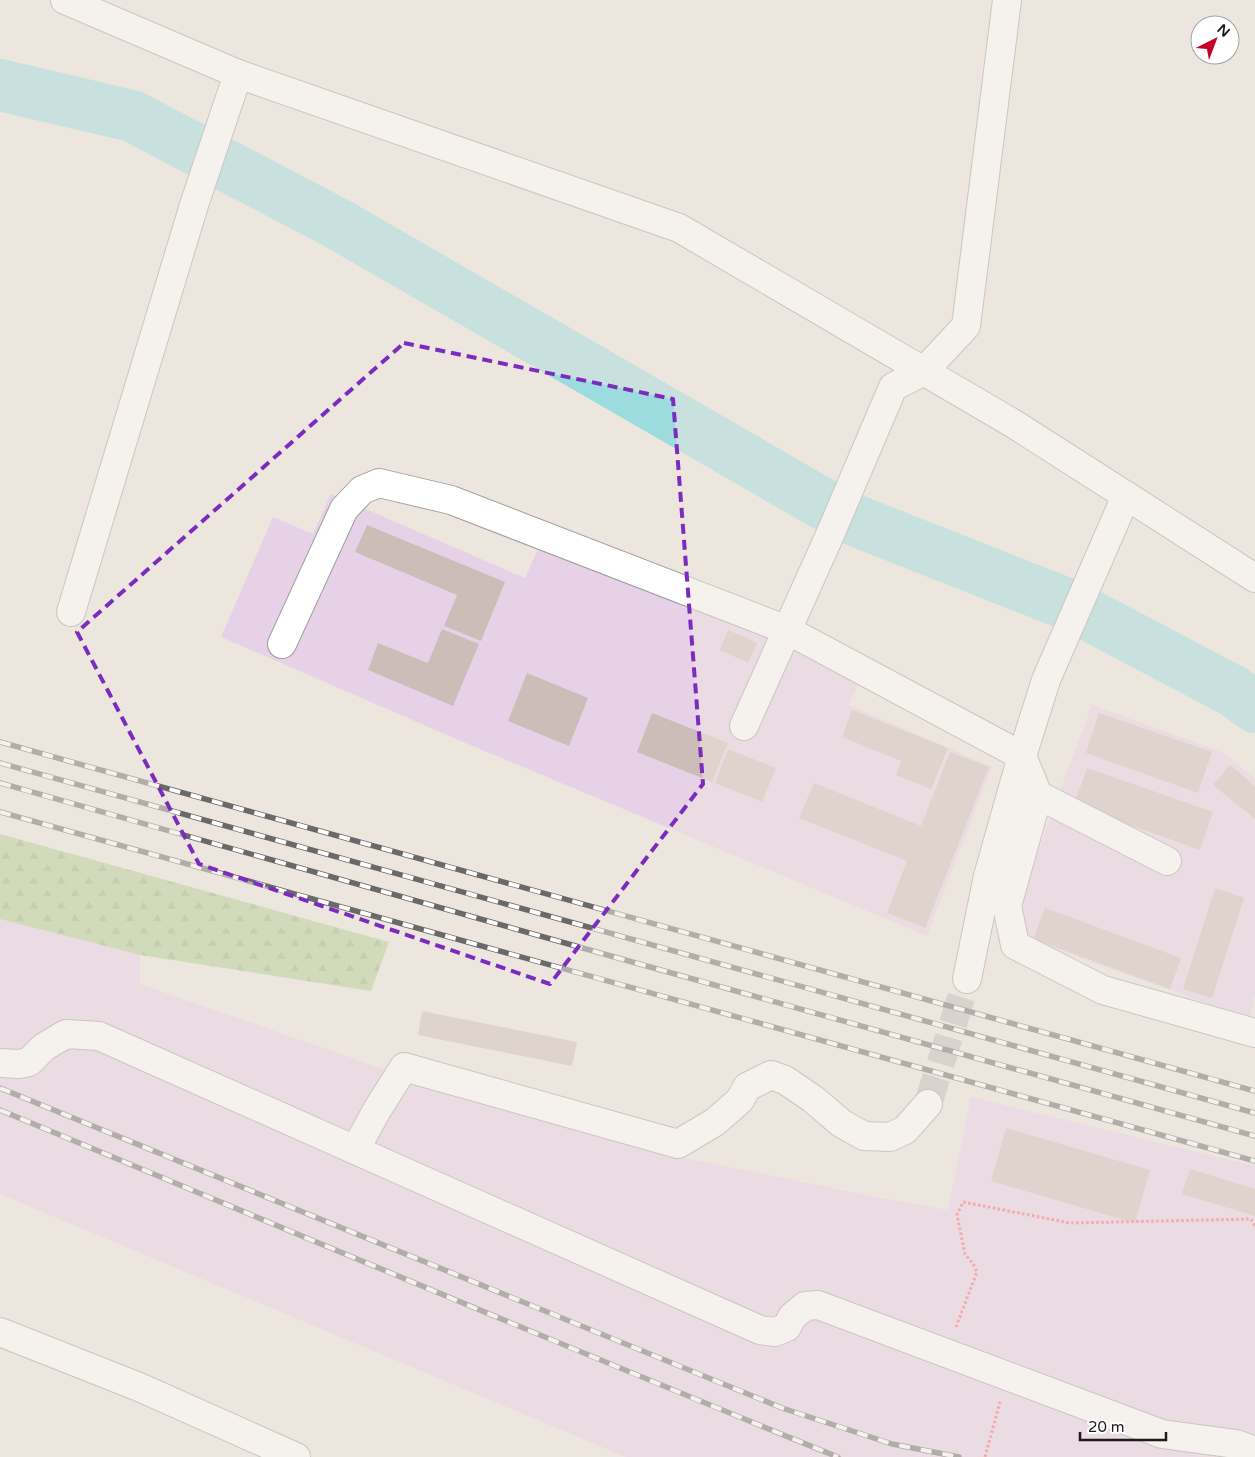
<svg xmlns="http://www.w3.org/2000/svg" width="1255" height="1457" font-family="'Varela Round',sans-serif">
	<style>
		.railway { fill: #e6d1e7 }
		.forest { fill: url(#forest-firs) }
		.lines { fill: none; stroke-linecap: round; stroke-linejoin: round }
		.river { stroke: #9ddcde; stroke-width: 52 }
		.building { fill: #cdbdb9 }
		.minor-tunnel { stroke: #c3bdb8; stroke-width: 28; stroke-dasharray: 28 14; stroke-linecap: butt }
		.minor-casing { stroke: #9f9f9f; stroke-width: 30 }
		.path { stroke: #ff5f6f; stroke-width: 3; stroke-dasharray: 2.5 2.5; stroke-linecap: butt }
		.minor { stroke: #fff; stroke-width: 28 }
		.rail-casing { stroke: #696969; stroke-width: 5.5 }
		.rail { stroke: #fff; stroke-width: 4; stroke-dasharray: 11; stroke-linecap: butt }
		.marked { fill: none; stroke: #7b2cbf; stroke-width: 4; stroke-dasharray: 10 6; stroke-linejoin: round }
	</style>
	<defs>
		<pattern id="forest-firs" width="22" height="20" patternUnits="userSpaceOnUse" patternTransform="scale(1.25)"><rect width="22" height="20" fill="#b0cf92"/><path d="M5 1l3.5 6h-7zM16 11l3.5 6h-7z" fill="#97b17d"/></pattern>
	</defs>
	<rect width="100%" height="100%" fill="#ede6df"/>
	<g class="railway">
		<path d="M331 494 525 578 540 544 860 678 849 705 992 767 927 936 456 739 221 637 273 517 313 534Z"/>
		<path d="M1092 705 1222 752 1255 779V995L1249 1018 1026 939 1021 897Z"/>
		<path d="M0 919 140 955V984L466 1098 675 1156 871 1196 948 1210 971 1097 1255 1166V1457H626L0 1194Z"/>
	</g>
	<path class="forest" d="M0 834 389 942 371 991 140 955 0 919Z"/>
	<g class="lines">
		<path class="river" d="M0 85 132 116 338 224 844 516 1072 606 1235 692 1255 707"/>
	</g>
	<g class="building">
		<path d="M367 525 505 582 481 641 444 626 457 595 355 552Z"/>
		<path d="M442 629 479 644 453 706 368 670 378 643 428 663Z"/>
		<path d="M728 630 757 643 748 663 720 650Z"/>
		<path d="M527 673 588 698 569 746 508 721Z"/>
		<path d="M852 710 948 748 931 789 896 775 901 761 842 737Z"/>
		<path d="M652 713 728 743 712 782 637 752Z"/>
		<path d="M1099 713 1212 752 1198 793 1086 753Z"/>
		<path d="M728 749 776 768 762 802 715 783Z"/>
		<path d="M950 752 989 767 925 928 887 913 907 861 799 818 814 783 921 826Z"/>
		<path d="M1230 765 1255 786V819L1213 785Z"/>
		<path d="M1087 768 1213 812 1200 850 1074 805Z"/>
		<path d="M1215 888 1244 898 1212 998 1183 989Z"/>
		<path d="M1045 908 1181 958 1170 989 1033 939Z"/>
		<path d="M422 1011 577 1042 572 1066 418 1035Z"/>
		<path d="M1006 1128 1150 1170 1135 1223 991 1181Z"/>
		<path d="M1190 1169 1255 1189V1216L1182 1194Z"/>
	</g>
	<g class="lines">
		<path class="minor-tunnel" d="M928 1104 967 979"/>
		<defs>
			<g id="minor">
				<path d="M65 0 238 74 679 228 1014 424 1255 578"/>
				<path d="M71 612 194 205 238 74"/>
				<path d="M282 644 344 509 362 490 379 483 451 500 787 630 1022 756 1038 795 1167 861"/>
				<path d="M744 726 829 537 893 387 924 371 966 326 1007 0"/>
				<path d="M1038 795 1007 906 1015 945 1103 990 1255 1033"/>
				<path d="M967 979 988 876 1022 756 1046 680 1126 496"/>
				<path d="M0 1063 19 1064 29 1062 44 1047 66 1034 99 1036 760 1330 775 1332 787 1327 792 1317 805 1306 818 1305 1162 1434 1236 1444 1255 1451"/>
				<path d="M355 1150 377 1110 404 1067 678 1144 715 1122 740 1100 747 1087 771 1075 785 1080 813 1099 841 1123 864 1136 890 1137 905 1130 928 1104"/>
				<path d="M0 1332 139 1387 296 1457"/>
			</g>
		</defs>
		<use href="#minor" class="minor-casing"/>
		<g class="path">
			<path d="M956 1327 977 1272 973 1264 965 1254 957 1215 963 1202 1070 1223 1251 1219 1255 1226"/>
			<path d="M985 1457 1000 1402"/>
		</g>
		<use href="#minor" class="minor"/>
		<defs>
			<g id="rail">
				<path d="M0 742 1255 1091"/>
				<path d="M0 763 1255 1113"/>
				<path d="M0 783 618 958 1255 1136"/>
				<path d="M0 812 1255 1161"/>
				<path d="M0 1088 782 1408 892 1444 959 1457"/>
				<path d="M0 1110C279 1226 558 1344 838 1457"/>
			</g>
		</defs>
		<use href="#rail" class="rail-casing"/>
		<use href="#rail" class="rail"/>
	</g>
	<path d="M0 0H1255V1457H0ZM404 343 673 399 703 784 550 984 199 864 77 632Z" fill="#ede6df" fill-opacity=".55" fill-rule="evenodd"/>
	<path class="marked" d="M404 343 673 399 703 784 550 984 199 864 77 632Z"/>
	<g transform="translate(1215 40) rotate(42)"><circle r="24" fill="#ffffff" stroke="#a4a4a4"/>
	<path d="M0-4L9 19L0 12L-9 19Z" fill="#c60029"/>
	<text y="-8" font-size="14" font-weight="bold" text-anchor="middle" fill="#1b1b1b">N</text>
	</g>
	<path d="M1080 1432v8h86v-8" fill="none" stroke="#1b1b1b" stroke-width="2.5"/>
	<text x="1088" y="1432" font-size="15" fill="#1b1b1b" stroke="#ffffff" stroke-width="4" paint-order="stroke">20 m</text>
</svg>
